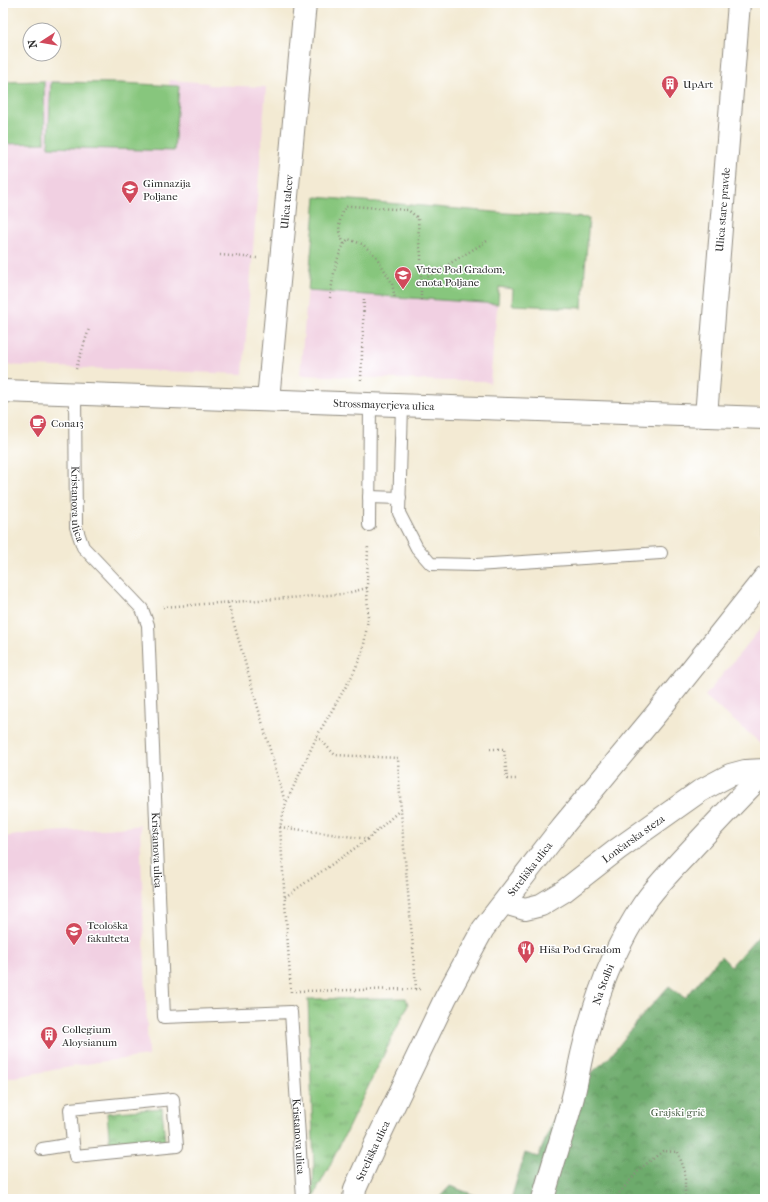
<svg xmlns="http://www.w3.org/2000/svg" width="768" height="1202" font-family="'IM FELL French Canon',serif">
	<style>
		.built { fill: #f1d0e2 }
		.grass { fill: url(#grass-tufts); stroke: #597854 }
		.forest { fill: url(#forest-crowns); stroke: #4c6b4c }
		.green { fill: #87c67d; stroke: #597854 }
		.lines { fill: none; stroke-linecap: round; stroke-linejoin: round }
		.service-casing { stroke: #8f8a7f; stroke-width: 14 }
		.minor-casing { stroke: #8f8a7f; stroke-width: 24 }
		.path { stroke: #8f8a7f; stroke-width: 2.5; stroke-dasharray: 1 3; stroke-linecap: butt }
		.service { stroke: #fff; stroke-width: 12 }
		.minor { stroke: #fff; stroke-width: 22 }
		.labels { text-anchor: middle; stroke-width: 3; stroke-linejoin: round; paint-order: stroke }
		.poi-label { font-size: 11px; fill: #2b2b2b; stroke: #fff; text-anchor: start }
		.street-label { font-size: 11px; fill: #2b2b2b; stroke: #fff }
		.park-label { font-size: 11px; fill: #4b6148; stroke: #fff }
	</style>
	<defs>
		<pattern id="grass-tufts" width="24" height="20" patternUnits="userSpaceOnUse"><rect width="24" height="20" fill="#87c67d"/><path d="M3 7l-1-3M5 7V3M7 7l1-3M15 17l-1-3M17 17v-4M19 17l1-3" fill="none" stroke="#6fa167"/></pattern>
		<pattern id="forest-crowns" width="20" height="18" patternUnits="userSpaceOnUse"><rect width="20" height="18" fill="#6dab6c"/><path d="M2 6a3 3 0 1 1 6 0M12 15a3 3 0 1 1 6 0" fill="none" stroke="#5a8b59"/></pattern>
	</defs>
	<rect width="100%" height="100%" fill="#fff"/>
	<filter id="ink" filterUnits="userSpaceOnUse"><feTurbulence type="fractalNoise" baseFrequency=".025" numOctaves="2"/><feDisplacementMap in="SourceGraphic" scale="8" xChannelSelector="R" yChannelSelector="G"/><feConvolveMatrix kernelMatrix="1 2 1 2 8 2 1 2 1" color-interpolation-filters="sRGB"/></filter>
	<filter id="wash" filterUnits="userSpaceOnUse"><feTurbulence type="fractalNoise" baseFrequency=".012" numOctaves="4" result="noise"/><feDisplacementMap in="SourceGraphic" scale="16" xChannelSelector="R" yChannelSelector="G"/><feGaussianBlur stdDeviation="0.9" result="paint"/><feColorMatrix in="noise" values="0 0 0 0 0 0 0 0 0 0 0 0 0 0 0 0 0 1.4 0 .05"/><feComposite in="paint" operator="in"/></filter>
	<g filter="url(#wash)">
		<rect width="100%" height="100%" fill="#f3ead3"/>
		<g class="built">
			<path d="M170 80 209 83 207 85 266 87 243 374 3 365V82L44 81 121 83 169 86Z"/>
			<path d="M316 197 506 213 589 218 582 308 512 305 513 289 499 288 490 383 483 381H448L300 375Z"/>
			<path d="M765 623V747L705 696Z"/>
			<path d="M140 825 148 1056 98 1062 3 1079V837L33 833 119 828Z"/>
		</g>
		<g class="grass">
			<path d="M764 439H765V527L762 531Z"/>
			<path d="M406 998 408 1005 328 1169 312 1199 314 1168 308 999Z"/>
			<path d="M162 1108 165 1142 110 1147 107 1113Z"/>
		</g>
		<g class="forest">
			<path d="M765 928V1199H511L525 1153 538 1157 564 1096 609 1058 642 1016 669 986 685 998 721 956 731 966Z"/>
			<path d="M450 1186 485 1199H438Z"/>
		</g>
		<g class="green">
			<path d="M44 81 45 143 3 144V82Z"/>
			<path d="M51 82 121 83 179 86 174 151 48 147Z"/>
			<path d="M316 197 506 213 589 218 582 308 512 305 513 289 499 287 498 304 308 291Z"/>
		</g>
	</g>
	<g filter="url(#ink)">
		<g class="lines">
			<defs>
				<g id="service">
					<path id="s1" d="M75 393 76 527 83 547 142 609 148 625 164 1017 291 1012 303 1199"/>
					<path d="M402 405 399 513 417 548 431 564 476 565 661 553"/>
					<path d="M369 497 400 498"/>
					<path d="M369 525 370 404"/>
					<path d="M42 1149 73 1144 75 1156 177 1146 173 1099 70 1109 73 1144"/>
				</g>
				<g id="minor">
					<path id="s2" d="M3 391 765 418"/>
					<path id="s3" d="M268 400 305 3"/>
					<path id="s4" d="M706 416 739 3"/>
					<path id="s5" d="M505 903 525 909 541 905 564 891 618 849 700 791 730 775 745 771 765 770"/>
					<path id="s6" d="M354 1199 355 1189 373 1149 446 997 483 929 562 827 656 714 765 577"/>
					<path id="s7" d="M543 1199C552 1165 564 1132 573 1097 577 1082 579 1066 583 1050 595 999 613 949 643 905 655 887 671 871 686 855 712 827 738 799 765 772"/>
				</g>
			</defs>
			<use href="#service" class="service-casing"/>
			<use href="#minor" class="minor-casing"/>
			<g class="path">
				<path d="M344 244C337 228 338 223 345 207L351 206 408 210 418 218 419 242 421 254V300"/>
				<path d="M220 255 257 258"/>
				<path d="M421 281 487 241"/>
				<path d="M330 298C333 279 335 255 348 239L362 244 376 256 392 283 395 299"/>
				<path d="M76 369 89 329"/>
				<path d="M361 380 364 299"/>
				<path d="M228 603 285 802"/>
				<path d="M163 607 343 594 367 588"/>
				<path d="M317 736 335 755 398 758C401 835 411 912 416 989H422"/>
				<path d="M490 749H504L507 779H517"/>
				<path d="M280 827 368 839"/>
				<path d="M285 897 368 839 399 811"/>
				<path d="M295 991 416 989"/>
				<path d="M291 992 280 827 286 803 317 736 352 676 363 651 368 619 367 588 368 545"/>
				<path d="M614 1199 641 1168 663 1151 678 1152 685 1172V1199"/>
			</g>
			<use href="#service" class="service"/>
			<use href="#minor" class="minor"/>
		</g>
	</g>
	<defs>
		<symbol id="building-pin" viewBox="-11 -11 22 30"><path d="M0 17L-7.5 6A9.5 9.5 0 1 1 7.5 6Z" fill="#d1495b" stroke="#fff"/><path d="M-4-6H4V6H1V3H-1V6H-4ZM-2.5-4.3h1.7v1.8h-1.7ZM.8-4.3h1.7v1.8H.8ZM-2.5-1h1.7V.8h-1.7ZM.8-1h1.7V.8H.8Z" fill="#fff"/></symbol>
		<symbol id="school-pin" viewBox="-11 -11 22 30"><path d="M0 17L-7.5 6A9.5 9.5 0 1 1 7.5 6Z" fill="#d1495b" stroke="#fff"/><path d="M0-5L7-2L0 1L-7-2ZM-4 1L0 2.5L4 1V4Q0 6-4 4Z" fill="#fff"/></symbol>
		<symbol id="cafe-pin" viewBox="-11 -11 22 30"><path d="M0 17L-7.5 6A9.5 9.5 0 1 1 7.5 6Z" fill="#d1495b" stroke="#fff"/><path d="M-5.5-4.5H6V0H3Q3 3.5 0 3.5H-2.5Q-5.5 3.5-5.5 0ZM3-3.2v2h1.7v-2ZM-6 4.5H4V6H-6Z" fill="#fff"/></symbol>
		<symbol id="university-pin" viewBox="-11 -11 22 30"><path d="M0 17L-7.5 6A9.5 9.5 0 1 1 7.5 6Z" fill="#d1495b" stroke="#fff"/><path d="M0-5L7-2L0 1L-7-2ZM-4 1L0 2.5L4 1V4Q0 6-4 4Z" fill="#fff"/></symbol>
		<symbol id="restaurant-pin" viewBox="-11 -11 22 30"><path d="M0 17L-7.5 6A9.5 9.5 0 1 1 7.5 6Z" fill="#d1495b" stroke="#fff"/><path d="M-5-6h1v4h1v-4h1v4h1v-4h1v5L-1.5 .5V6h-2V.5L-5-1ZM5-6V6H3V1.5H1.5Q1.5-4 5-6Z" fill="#fff"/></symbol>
	</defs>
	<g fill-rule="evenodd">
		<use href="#building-pin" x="660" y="74" width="20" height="27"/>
		<use href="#school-pin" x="120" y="179" width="20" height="27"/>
		<use href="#school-pin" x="393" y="265" width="20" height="27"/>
		<use href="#cafe-pin" x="28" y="413" width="20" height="27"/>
		<use href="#university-pin" x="64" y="921" width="20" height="27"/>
		<use href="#restaurant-pin" x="516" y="939" width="20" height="27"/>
		<use href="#building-pin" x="39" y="1025" width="20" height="27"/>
	</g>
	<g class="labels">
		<g class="poi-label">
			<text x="683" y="88">UpArt</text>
			<text x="143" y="187">Gimnazija<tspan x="143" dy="13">Poljane</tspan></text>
			<text x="416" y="273">Vrtec Pod Gradom,<tspan x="416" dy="13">enota Poljane</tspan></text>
			<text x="51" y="427">Cona13</text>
			<text x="87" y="929">Teološka<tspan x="87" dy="13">fakulteta</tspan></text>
			<text x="539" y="953">Hiša Pod Gradom</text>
			<text x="62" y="1033">Collegium<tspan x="62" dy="13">Aloysianum</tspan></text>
		</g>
		<g class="street-label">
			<text dy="4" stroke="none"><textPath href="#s3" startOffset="199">Ulica talcev</textPath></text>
			<text dy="4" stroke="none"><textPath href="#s4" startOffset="207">Ulica stare pravde</textPath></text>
			<text dy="4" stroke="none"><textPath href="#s2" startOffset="381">Strossmayerjeva ulica</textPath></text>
			<text dy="4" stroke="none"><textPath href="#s1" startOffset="111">Kristanova ulica</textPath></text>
			<text dy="4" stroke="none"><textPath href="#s5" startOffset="151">Lončarska steza</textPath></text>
			<text dy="4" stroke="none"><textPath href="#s1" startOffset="483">Kristanova ulica</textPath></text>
			<text dy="4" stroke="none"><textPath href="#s6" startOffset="376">Streliška ulica</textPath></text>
			<text dy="4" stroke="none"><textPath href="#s7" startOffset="223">Na Stolbi</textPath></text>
			<text dy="4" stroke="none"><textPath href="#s1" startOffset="902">Kristanova ulica</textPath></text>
			<text dy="4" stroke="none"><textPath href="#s6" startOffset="52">Streliška ulica</textPath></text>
		</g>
		<g class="park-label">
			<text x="678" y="1116">Grajski grič</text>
		</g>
	</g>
	<rect width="768" height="1202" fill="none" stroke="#fff" stroke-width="16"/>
	<g transform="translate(42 42) rotate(258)"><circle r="19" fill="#ffffff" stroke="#aaaaaa"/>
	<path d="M0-3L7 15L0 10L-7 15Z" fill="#d1495b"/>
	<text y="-6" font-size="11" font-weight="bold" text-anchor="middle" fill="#2b2b2b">N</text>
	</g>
</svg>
